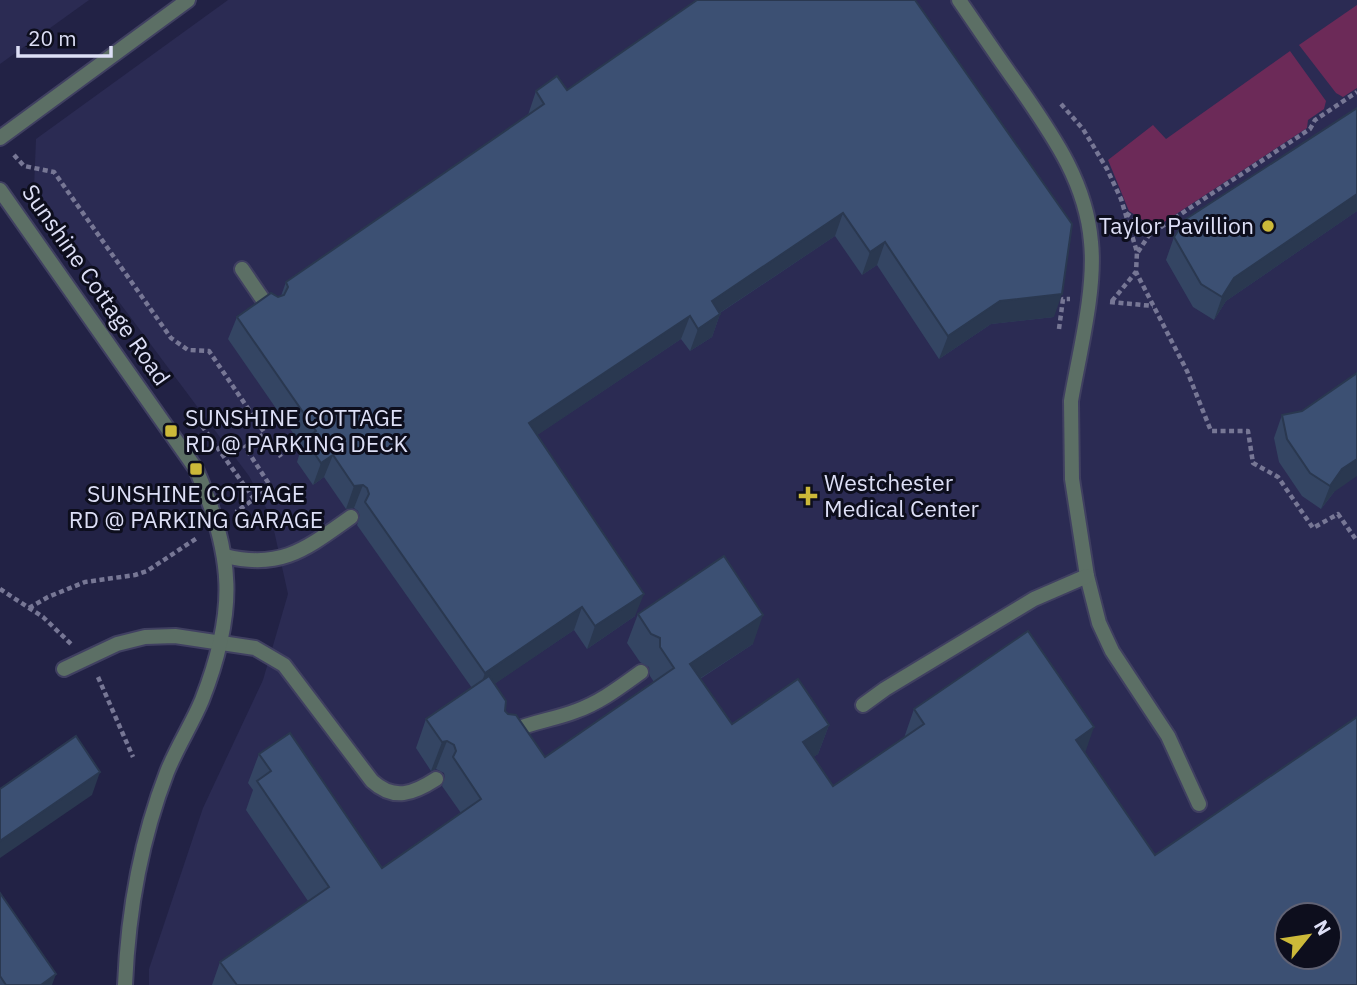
<svg xmlns="http://www.w3.org/2000/svg" width="1357" height="985" font-family="'IBM Plex Sans',sans-serif">
	<style>
		.built { fill: #2b2b53; fill-rule: evenodd }
		.green { fill: #6c2a58 }
		.lines { fill: none; stroke-linecap: round; stroke-linejoin: round }
		.service-casing { stroke: #404061; stroke-width: 18 }
		.minor-casing { stroke: #404061; stroke-width: 18 }
		.path { stroke: #777795; stroke-width: 4.5; stroke-dasharray: 5 3.5; stroke-linecap: butt }
		.service { stroke: #5c6f65; stroke-width: 14 }
		.minor { stroke: #5c6f65; stroke-width: 14 }
		.wall { fill: #344563 }
		.shaded-wall { fill: #2a3850 }
		.building { fill: #3c5073; stroke: #2a3850; stroke-width: 2; fill-rule: evenodd }
		.poi-dot { fill: #ccb939; stroke: #0d0e1d; stroke-width: 2.5 }
		.labels { text-anchor: middle; stroke-width: 6; stroke-linejoin: round; paint-order: stroke }
		.poi-label { font-size: 23px; fill: #dddff6; stroke: #0d0e1d; text-anchor: start }
		.street-label { font-size: 23px; fill: #dddff6; stroke: #0d0e1d }
	</style>
	<rect width="100%" height="100%" fill="#222245"/>
	<g class="built">
		<path d="M0 0H89L0 64Z"/>
		<path d="M228 0H1357V985H149V969L203 808 263 680 288 594 271 517 249 476 34 188 36 139ZM1287 915H1329V957H1287Z"/>
	</g>
	<g class="green">
		<path d="M1357 5V88L1343 97 1336 93 1299 45Z"/>
		<path d="M1290 51 1326 101 1324 109 1308 120 1307 128 1155 228 1129 211 1108 160 1153 125 1166 139Z"/>
	</g>
	<g class="lines">
		<defs>
			<g id="service">
				<path d="M959 0C979 29 999 59 1020 88 1053 136 1086 182 1091 242 1096 289 1079 354 1071 401L1072 479 1087 576 1099 623 1112 651 1168 736 1199 804"/>
				<path d="M242 269 270 310"/>
				<path d="M225 556C282 570 307 548 351 517"/>
				<path d="M64 669 117 644 145 637 175 636 255 648 284 665 372 781C394 801 413 794 436 779"/>
				<path d="M863 705 885 689 1034 599 1087 576"/>
				<path d="M507 733C530 722 553 720 576 711 601 702 620 687 641 672"/>
			</g>
			<g id="minor">
				<path d="M0 138 188 0"/>
				<path d="M0 190 196 469C234 556 237 611 202 700 192 724 177 747 167 772 141 839 128 913 125 985"/>
			</g>
		</defs>
		<use href="#service" class="service-casing"/>
		<use href="#minor" class="minor-casing"/>
		<g class="path">
			<path d="M1061 104 1083 129 1107 169 1121 199 1137 252 1136 272 1187 371 1211 431H1248L1253 463 1278 477 1313 528 1338 514 1357 541"/>
			<path d="M14 155 24 166 54 172 171 338 188 350 209 351 281 457"/>
			<path d="M1126 213 1154 232"/>
			<path d="M1138 252 1149 235 1310 129 1315 120 1357 92"/>
			<path d="M1112 301 1136 272"/>
			<path d="M1110 302 1153 306"/>
			<path d="M1059 329 1063 299H1070"/>
			<path d="M197 419 254 499 236 512"/>
			<path d="M254 499 271 487 245 447 264 434"/>
			<path d="M0 589 43 617 71 644"/>
			<path d="M29 608 48 597 85 582 135 575 147 571 197 538"/>
			<path d="M98 677 133 757"/>
		</g>
		<use href="#service" class="service"/>
		<use href="#minor" class="minor"/>
	</g>
	<g class="wall">
		<path d="M697 0 1054 317 991 324 939 359 877 265 862 275 835 236 720 313V314L712 337 690 351 681 339 537 435 635 616 587 649 574 630 494 684 505 711 545 757 654 682 650 676 649 667 640 662 627 643 638 614 753 644 700 679 732 724 829 725 818 754 813 757 833 786 904 738 914 709 1085 753 1155 855 1357 985H212L220 962 308 901 246 810 253 790 248 783 259 754 382 868 461 813 442 786 445 778 444 773 436 769 431 771 416 748 426 719 472 688 357 525 360 516 358 511 354 508 346 509 324 477 313 485 297 462 302 446 228 339 237 317 281 296 286 282 528 115 536 91 567 90Z"/>
		<path d="M1357 108V211L1226 301 1214 320 1193 307 1166 260 1174 237Z"/>
		<path d="M1302 411 1334 492 1321 509 1302 496 1279 462 1274 438 1282 415Z"/>
		<path d="M0 893 52 985H0Z"/>
	</g>
	<g class="shaded-wall">
		<path d="M1357 194V211L1226 301 1214 320 1222 297 1234 278Z"/>
		<path d="M843 213 835 236 703 324 712 301Z"/>
		<path d="M885 242 877 265 862 275 870 252Z"/>
		<path d="M1062 294 1054 317 991 324 939 359 948 336 1000 301Z"/>
		<path d="M720 314 712 337 690 351 698 329Z"/>
		<path d="M690 316 681 339 521 446 529 423Z"/>
		<path d="M333 455 324 477 313 485 321 463Z"/>
		<path d="M1357 459V476L1334 492 1321 509 1330 486 1342 469Z"/>
		<path d="M363 485 354 508 346 509 354 486Z"/>
		<path d="M644 594 635 616 587 649 595 626Z"/>
		<path d="M582 607 574 630 477 696 485 673Z"/>
		<path d="M763 615 753 644 679 692 690 664Z"/>
		<path d="M829 725 818 754 792 771 803 742Z"/>
		<path d="M1094 727 1084 756 1076 740Z"/>
		<path d="M447 741 436 769 431 771 442 742Z"/>
		<path d="M100 772 92 795 0 858V841Z"/>
		<path d="M56 974 52 985H41Z"/>
	</g>
	<g class="building">
		<path d="M697 0H915L1072 224 1062 294 1000 301 948 336 885 242 870 252 843 213 712 301 720 314 698 329 690 316 529 423 644 594 595 626 582 607 485 673 365 502 369 494 367 488 363 485 354 486 333 455 321 463 305 439 316 431 237 317 271 293 278 297 284 295 288 287 286 282 544 104 536 91 557 76 567 90Z"/>
		<path d="M1357 108V194L1234 278 1222 297 1201 284 1174 237 1186 219Z"/>
		<path d="M1357 373V459L1342 469 1330 486 1310 473 1287 439 1282 415 1302 411Z"/>
		<path d="M724 556 763 615 690 664 732 724 798 679 829 725 803 742 833 786 924 724 914 709 1028 631 1094 727 1076 740 1155 855 1357 717V985H237L220 962 329 887 257 781 271 771 259 754 290 733 382 868 481 799 453 757 456 751 454 745 447 741 442 742 426 719 489 676 506 701 505 711 508 714 516 715 545 757 674 668 660 647V638L651 634 638 614ZM1287 915H1329V957H1287Z"/>
		<path d="M76 736 100 772 0 841V789Z"/>
		<path d="M0 893 56 974 41 985H6L0 976Z"/>
	</g>
	<g class="poi-dot">
		<circle cx="1268" cy="226" r="7"/>
		<rect x="164" y="424" width="14" height="14" rx="3.5"/>
		<rect x="189" y="462" width="14" height="14" rx="3.5"/>
		<path d="M804.5 485.5h7v7h7v7h-7v7h-7v-7h-7v-7h7z"/>
	</g>
	<g class="labels">
		<g class="poi-label">
			<text x="1254" y="234" text-anchor="end">Taylor Pavillion</text>
			<text x="185" y="426">SUNSHINE COTTAGE<tspan x="185" dy="26">RD @ PARKING DECK</tspan></text>
			<text x="824" y="491">Westchester<tspan x="824" dy="26">Medical Center</tspan></text>
			<text x="196" y="502" text-anchor="middle">SUNSHINE COTTAGE<tspan x="196" dy="26">RD @ PARKING GARAGE</tspan></text>
		</g>
		<g class="street-label">
			<text transform="translate(96 285) rotate(55)" y="8">Sunshine Cottage Road</text>
		</g>
	</g>
	<g transform="translate(1308 936) rotate(60)"><circle r="33" fill="#0d0e1d" stroke="#606274" stroke-width="2"/>
	<path d="M0-5L12 26L0 18L-12 26Z" fill="#ccb939"/>
	<text y="-10" font-size="19" font-weight="bold" text-anchor="middle" fill="#dddff6">N</text>
	</g>
	<path d="M18 46v10h93v-10" fill="none" stroke="#dddff6" stroke-width="3.5"/>
	<text x="28" y="46" font-size="21" fill="#dddff6" stroke="#0d0e1d" stroke-width="5" paint-order="stroke">20 m</text>
</svg>
